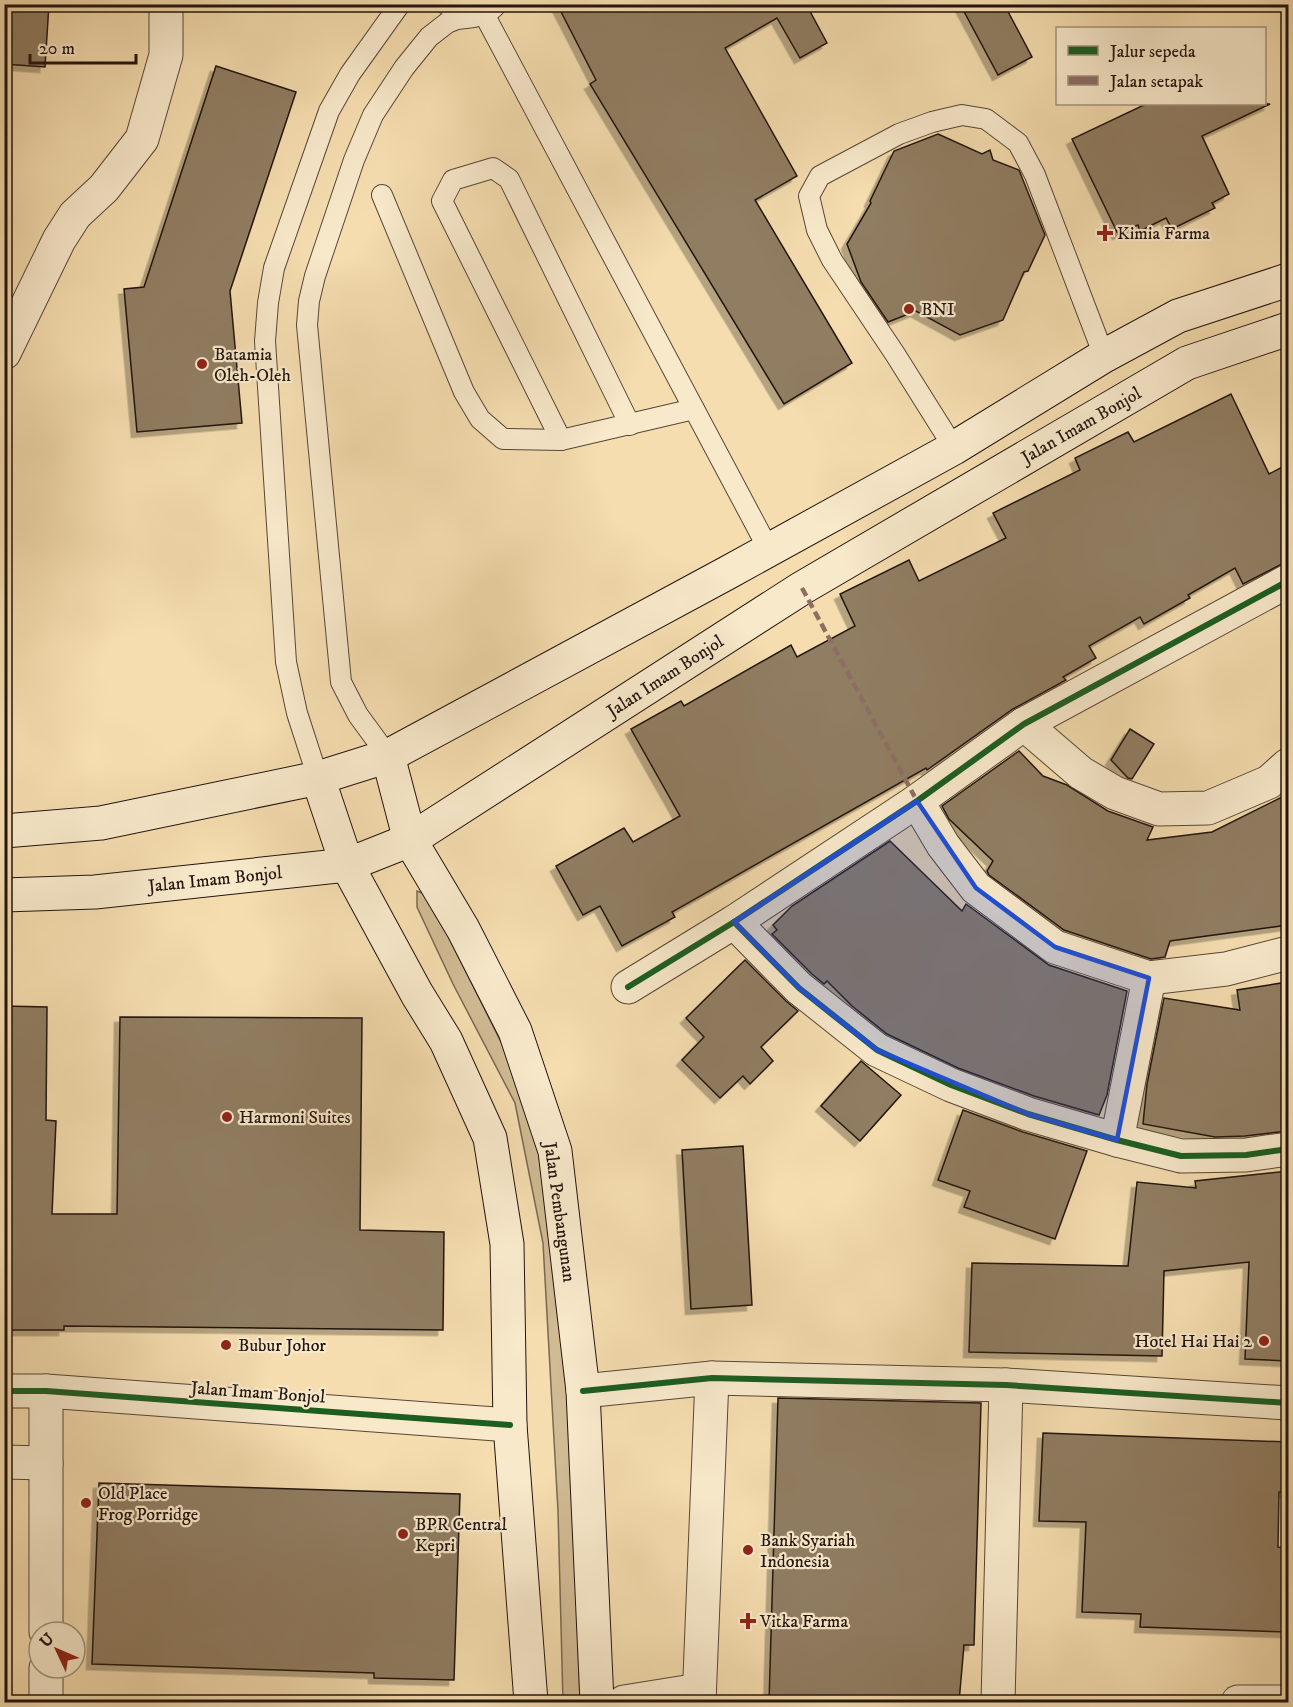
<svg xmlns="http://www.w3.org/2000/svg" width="1293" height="1707" font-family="'IM FELL DW Pica',serif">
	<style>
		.green { fill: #d1bb94; stroke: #7a6852; stroke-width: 1.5 }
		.building { fill: #907d62; stroke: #22140f; stroke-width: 1.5; filter: url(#shadow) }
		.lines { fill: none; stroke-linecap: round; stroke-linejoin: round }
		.lane-casing { stroke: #574637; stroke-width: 22 }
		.street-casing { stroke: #574637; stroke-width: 35 }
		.secondary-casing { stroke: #22140f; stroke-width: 35 }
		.lane { stroke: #f8e9cb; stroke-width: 20 }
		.street { stroke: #f8e9cb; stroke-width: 33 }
		.secondary { stroke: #f8e9cb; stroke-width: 33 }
		.quiet { stroke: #8d6e63; stroke-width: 4.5; stroke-dasharray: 9 4.5; stroke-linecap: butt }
		.cycleway-casing { stroke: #f8e9cb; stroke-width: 10 }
		.cycleway { stroke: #1b5e20; stroke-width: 6 }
		.marked { fill: #1d4ed8; fill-opacity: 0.2; stroke: #1d4ed8; stroke-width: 4.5; stroke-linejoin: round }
		.poi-dot { fill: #8f2418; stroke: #f8e9cb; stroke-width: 2 }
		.labels { text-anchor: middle; stroke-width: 4.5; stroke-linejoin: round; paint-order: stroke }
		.poi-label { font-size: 18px; fill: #22140f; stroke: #f8e9cb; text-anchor: start }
		.street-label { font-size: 18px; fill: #22140f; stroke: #f8e9cb }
	</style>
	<defs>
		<filter id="shadow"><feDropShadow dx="-5.5" dy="5.5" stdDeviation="0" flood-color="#0004"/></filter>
	</defs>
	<rect width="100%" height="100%" fill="#f5ddaf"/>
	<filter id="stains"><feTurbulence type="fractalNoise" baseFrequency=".00333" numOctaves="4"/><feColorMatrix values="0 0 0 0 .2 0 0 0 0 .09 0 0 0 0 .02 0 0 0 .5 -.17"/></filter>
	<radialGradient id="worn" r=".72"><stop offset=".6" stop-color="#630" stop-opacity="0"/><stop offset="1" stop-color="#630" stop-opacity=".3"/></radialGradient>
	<path class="green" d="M417 891 422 893 430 900 528 1096 559 1241 574 1516 580 1702H563L558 1511 543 1243 515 1103 453 984 417 907Z"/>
	<g class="building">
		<path d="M4 4H49L45 67 4 64Z"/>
		<path d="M557 4H806L827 43 800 58 777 18 725 48 797 176 755 200 852 363 784 404 590 84 596 80Z"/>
		<path d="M960 4H1004L1032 57 998 75Z"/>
		<path d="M216 66 296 92 230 291 242 423 137 432 124 289 144 287Z"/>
		<path d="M1146 104H1270L1202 136 1229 194 1212 203 1215 208 1172 229 1166 218 1140 231 1138 225 1118 234 1072 139Z"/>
		<path d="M938 134 982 154 990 150 993 160 1019 170 1045 235 1028 271 1024 272 1003 320 960 335 916 311 888 322 861 282 847 244 871 203 870 201 894 151Z"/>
		<path d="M1231 394 1269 474 1288 464V561L1243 584 1235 568 1188 595 1190 598 1144 624 1140 617 1089 646 1096 658 1063 677 1066 680 1013 709 927 770 926 768 672 912 675 917 622 946 600 906 583 915 556 866 624 828 633 842 680 816 631 729 681 701 684 706 791 645 797 657 855 626 840 594 909 560 919 581 1006 538 993 513 1080 470 1075 458 1128 432 1134 442Z"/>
		<path d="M1130 729 1154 744 1132 779 1128 778 1111 760Z"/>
		<path d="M1019 751 1043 776 1067 785 1108 811 1153 827 1147 840 1212 832 1288 794V925L1170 941 1165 957 1151 959 1064 930 989 875 987 871 993 861 949 819 942 806Z"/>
		<path d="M890 841 962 911 966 904 1049 965 1127 991 1107 1095 1099 1115 1034 1096 958 1068 887 1034 852 1006 827 981 824 984 812 974 772 934 777 930 773 925 792 906Z"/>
		<path d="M745 960 786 1001 798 1011 761 1047 773 1061 750 1084 743 1076 720 1098 682 1060 704 1037 686 1018Z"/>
		<path d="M1288 982V1131L1245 1136 1215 1137 1143 1124 1147 1084 1164 998 1240 1010 1237 990Z"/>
		<path d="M4 1006 47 1007 46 1120 56 1121 52 1214H117L120 1017 362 1018 360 1230 444 1232 443 1330 64 1326V1330H4Z"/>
		<path d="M861 1061 901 1095 860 1141 821 1106Z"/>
		<path d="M963 1110 1023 1132 1087 1151 1055 1239 964 1207 970 1191 938 1180Z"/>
		<path d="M743 1146 752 1305 691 1309 682 1150Z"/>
		<path d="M1288 1171V1361L1245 1359 1249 1262 1164 1271 1162 1356 969 1352 972 1263 1128 1266 1137 1182 1196 1188 1195 1181Z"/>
		<path d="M778 1398 981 1403 974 1645H964L959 1702H769Z"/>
		<path d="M1043 1433 1288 1442V1492H1279L1278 1547 1288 1548V1632L1140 1627 1141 1614 1082 1612 1086 1522 1039 1521Z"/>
		<path d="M99 1483 460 1494 454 1680 374 1678V1673L92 1664Z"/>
	</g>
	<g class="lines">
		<defs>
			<g id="lane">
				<path d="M446 4C462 18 482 22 497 4"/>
				<path d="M484 14 769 550"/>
				<path d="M382 195 464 392 480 419 503 439 561 440 694 409"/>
				<path d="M561 440 442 201 453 180 493 168 509 179 630 425"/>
				<path d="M954 448 895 354 832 260 817 230 809 196 820 176 899 134 932 122 962 115 986 119 1018 143 1035 175 1104 356"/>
				<path d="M388 756 358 715 341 682 307 325 309 301 315 276 354 160 373 115 404 68 429 37 447 23 457 19 474 17"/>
				<path d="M318 778 297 713 286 662 265 341 268 303 274 268 329 111 350 74 400 4"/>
			</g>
			<g id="street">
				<path d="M4 353 59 240 75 215 104 188 142 139 166 55V4"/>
				<path d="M1024 724 1081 773 1115 793 1159 809 1208 808 1269 782 1288 765"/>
				<path d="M917 801 943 845 976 888 1055 947 1149 978 1226 969 1288 953"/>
				<path d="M734 922 799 988 877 1050 951 1085 1028 1114 1117 1140 1181 1156 1246 1155 1288 1149"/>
				<path d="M628 987 734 922 917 801 1024 724 1288 581"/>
				<path d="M1117 1140 1149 978"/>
				<path d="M4 1391H46L510 1425"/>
				<path d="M46 1391V1632"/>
				<path d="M583 1391 712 1378 1006 1385 1288 1403"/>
				<path d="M4 1462 46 1463"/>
				<path d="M46 1668V1702"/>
				<path d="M624 1702 699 1690"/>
				<path d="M699 1702 712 1378"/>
				<path d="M998 1702 1006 1385"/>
				<path d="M1238 1702H1288"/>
			</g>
			<g id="secondary">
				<path d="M388 756 410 840 463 929 515 1031 555 1151 583 1391 597 1702"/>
				<path d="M318 778 347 865 417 994 446 1041 490 1138 507 1244 510 1425 531 1702"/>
				<path d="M4 831 101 823 318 778 388 756 727 573 954 448 1104 356 1178 316 1288 280"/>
				<path d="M4 895 95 892 347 865 410 840 802 588 1187 363 1288 329"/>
			</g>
		</defs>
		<use href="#lane" class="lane-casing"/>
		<use href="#street" class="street-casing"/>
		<use href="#secondary" class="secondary-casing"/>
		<use href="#lane" class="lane"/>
		<use href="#street" class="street"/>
		<use href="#secondary" class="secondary"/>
		<path class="quiet" d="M802 588 917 801"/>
		<defs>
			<g id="cycleway">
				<path d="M734 922 799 988 877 1050 951 1085 1028 1114 1117 1140 1181 1156 1246 1155 1288 1149"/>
				<path d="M628 987 734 922 917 801 1024 724 1288 581"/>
				<path d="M4 1391H46L510 1425"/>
				<path d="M583 1391 712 1378 1006 1385 1288 1403"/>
			</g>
		</defs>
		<use href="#cycleway" class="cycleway-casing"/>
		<use href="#cycleway" class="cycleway"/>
	</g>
	<path class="marked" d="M917 801 976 888 1055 947 1149 978 1117 1140 1028 1114 877 1050 799 988 734 922Z"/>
	<g class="poi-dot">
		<path d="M1102 224h6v6h6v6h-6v6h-6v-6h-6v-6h6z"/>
		<circle cx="909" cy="309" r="6"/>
		<circle cx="202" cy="364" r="6"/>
		<circle cx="227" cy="1117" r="6"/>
		<circle cx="1264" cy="1341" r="6"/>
		<circle cx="226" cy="1345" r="6"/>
		<circle cx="86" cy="1503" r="6"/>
		<circle cx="403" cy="1534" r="6"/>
		<circle cx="748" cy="1550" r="6"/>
		<path d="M745 1612h6v6h6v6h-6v6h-6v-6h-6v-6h6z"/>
	</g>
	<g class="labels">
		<g class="poi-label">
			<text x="1117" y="239">Kimia Farma</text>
			<text x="921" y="315">BNI</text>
			<text x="214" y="360">Batamia<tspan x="214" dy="21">Oleh-Oleh</tspan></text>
			<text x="239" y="1123">Harmoni Suites</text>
			<text x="1252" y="1347" text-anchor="end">Hotel Hai Hai 2</text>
			<text x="238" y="1351">Bubur Johor</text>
			<text x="98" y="1499">Old Place<tspan x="98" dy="21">Frog Porridge</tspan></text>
			<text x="415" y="1530">BPR Central<tspan x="415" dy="21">Kepri</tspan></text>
			<text x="760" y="1546">Bank Syariah<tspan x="760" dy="21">Indonesia</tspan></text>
			<text x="760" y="1627">Vitka Farma</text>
		</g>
		<g class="street-label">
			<text transform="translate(1081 425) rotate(-30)" y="6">Jalan Imam Bonjol</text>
			<text transform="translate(665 676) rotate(-33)" y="6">Jalan Imam Bonjol</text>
			<text transform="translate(215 879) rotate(-6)" y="6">Jalan Imam Bonjol</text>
			<text transform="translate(560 1212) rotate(82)" y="6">Jalan Pembangunan</text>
			<text transform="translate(258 1392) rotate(4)" y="6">Jalan Imam Bonjol</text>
		</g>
	</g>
	<rect width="1293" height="1707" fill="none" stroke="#f5ddaf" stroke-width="24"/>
	<rect x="6" y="6" width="1281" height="1695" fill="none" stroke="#22140f" stroke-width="3"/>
	<rect x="12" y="12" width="1269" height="1683" fill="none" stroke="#22140f" stroke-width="1.5"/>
	<rect x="1056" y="27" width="210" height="78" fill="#f8e9cb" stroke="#a29480" stroke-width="1.5"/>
	<rect x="1068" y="46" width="30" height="9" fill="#1b5e20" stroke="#a29480" stroke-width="1.5"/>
	<text x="1110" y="57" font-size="18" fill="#22140f">Jalur sepeda</text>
	<rect x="1068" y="76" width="30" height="9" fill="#8d6e63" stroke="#a29480" stroke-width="1.5"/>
	<text x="1110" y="87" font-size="18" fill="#22140f">Jalan setapak</text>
	<g transform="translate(57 1650) rotate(314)"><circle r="28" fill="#f8e9cb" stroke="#a29480" stroke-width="1.5"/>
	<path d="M0-4.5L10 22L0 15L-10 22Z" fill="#8f2418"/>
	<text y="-9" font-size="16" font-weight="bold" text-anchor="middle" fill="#22140f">U</text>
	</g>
	<path d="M30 54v9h106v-9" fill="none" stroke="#22140f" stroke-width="3"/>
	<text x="39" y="54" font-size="18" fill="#22140f" stroke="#f8e9cb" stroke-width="4.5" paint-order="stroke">20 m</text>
	<rect width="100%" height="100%" filter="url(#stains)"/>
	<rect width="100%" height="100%" fill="url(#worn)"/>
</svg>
